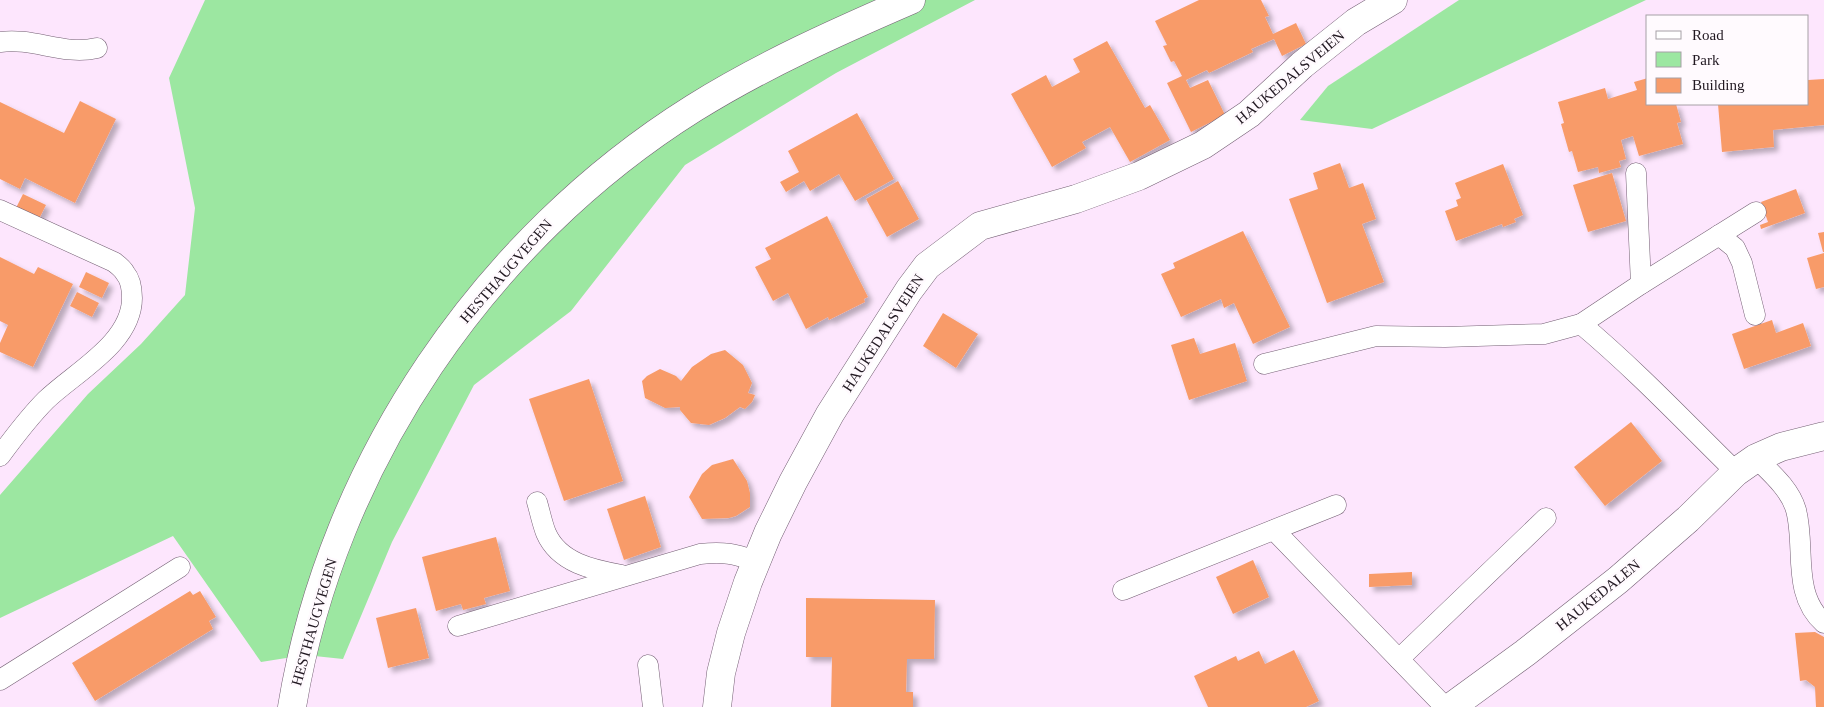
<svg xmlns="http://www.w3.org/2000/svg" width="1824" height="707" font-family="Georgia,serif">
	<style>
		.green { fill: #9ce7a1 }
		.building { fill: #f89b69; filter: url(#shadow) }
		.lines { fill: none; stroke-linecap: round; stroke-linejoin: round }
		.lane-casing { stroke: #735f73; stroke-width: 21 }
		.street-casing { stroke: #735f73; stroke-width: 29 }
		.secondary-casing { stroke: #735f73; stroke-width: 29 }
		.lane { stroke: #fff; stroke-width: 20 }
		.street { stroke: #fff; stroke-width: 28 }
		.secondary { stroke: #fff; stroke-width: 28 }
		.labels { text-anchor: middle; stroke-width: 5; stroke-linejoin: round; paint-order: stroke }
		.street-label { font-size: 15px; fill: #211821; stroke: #fffafe }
	</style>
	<defs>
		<filter id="shadow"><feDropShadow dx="4.5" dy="4.5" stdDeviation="2.5" flood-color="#0004"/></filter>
	</defs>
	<rect width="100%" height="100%" fill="#fde6fd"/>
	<g class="green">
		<path d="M205 0H975L836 73 685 165 571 311 474 385 392 542 343 659 305 655 261 662 173 536 0 618V495L88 394 141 344 185 295 195 208 169 78Z"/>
		<path d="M1459 0H1646L1372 129 1300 120 1328 86Z"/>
	</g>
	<g class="building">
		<path d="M1199 0H1261L1269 16 1265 17 1273 34 1296 23 1306 44 1282 56 1274 39 1251 49 1253 52 1209 73 1207 70 1186 80 1190 88 1208 80 1225 115 1191 132 1167 83 1182 76 1174 61 1171 62 1163 46 1167 45 1155 21Z"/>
		<path d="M1107 41 1145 108 1150 105 1170 140 1130 162 1110 127 1082 142 1086 148 1052 167 1011 94 1046 75 1052 87 1080 72 1073 59Z"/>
		<path d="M1648 78V104H1676L1681 122 1677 123 1683 144 1639 156 1633 136 1621 140 1626 159 1619 161 1621 167 1599 173 1598 167 1578 172 1572 151 1569 152 1561 124 1564 123 1558 102 1605 88 1608 99 1637 90 1634 82Z"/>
		<path d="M1824 79V125L1773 130 1774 147 1722 152 1718 104H1808V80Z"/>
		<path d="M80 101 116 119 75 203 25 178 20 189 0 179V102L64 133Z"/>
		<path d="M857 113 894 179 855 201 839 174 810 191 804 181 786 192 780 182 799 172 788 151Z"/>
		<path d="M1340 163 1349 188 1363 183 1376 219 1362 224 1384 282 1327 303 1289 199 1318 189 1313 173Z"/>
		<path d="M1503 164 1523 215 1514 219 1516 222 1503 227 1502 224 1456 241 1445 211 1458 206 1456 200 1461 198 1455 183Z"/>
		<path d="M1612 173 1626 221 1588 232 1573 185Z"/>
		<path d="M898 181 919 219 887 237 866 199Z"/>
		<path d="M1796 189 1805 213 1761 229 1760 225 1768 222 1761 202Z"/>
		<path d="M23 194 46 205 39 219 16 208Z"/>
		<path d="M827 216 868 297 864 299 865 302 829 320 828 317 806 329 788 293 773 301 755 267 771 259 765 248Z"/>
		<path d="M1243 231 1290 327 1253 344 1234 303 1224 308 1221 299 1181 317 1161 274 1175 268 1173 263Z"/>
		<path d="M1824 232V252H1823L1818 233Z"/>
		<path d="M1824 253V287L1816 289 1807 258Z"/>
		<path d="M0 257 34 274 38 267 73 284 33 367 0 352V343L8 325 0 321Z"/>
		<path d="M86 272 109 283 102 298 79 287Z"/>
		<path d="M77 292 99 303 92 317 70 306Z"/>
		<path d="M943 313 978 334 956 368 923 346Z"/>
		<path d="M1772 320 1776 333 1803 323 1811 346 1744 369 1732 334Z"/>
		<path d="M1194 338 1200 354 1235 343 1247 381 1189 400 1171 345Z"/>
		<path d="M725 350 743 365 752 383 748 393 755 395 752 402 745 409 740 407 725 418 709 425 691 423 680 410V407L665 408 645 398 642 381 647 376 660 369 676 376 681 381 692 367 711 354Z"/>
		<path d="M589 379 623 481 564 501 529 399Z"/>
		<path d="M1631 422 1662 461 1605 506 1574 467Z"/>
		<path d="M733 459 747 481 750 493V507L736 516 729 518 702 519 689 497 702 474 712 465Z"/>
		<path d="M645 496 661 547 624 560 607 509Z"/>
		<path d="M496 537 510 591 484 598 486 604 463 610 461 604 436 611 422 557Z"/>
		<path d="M1253 560 1269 597 1233 614 1216 577Z"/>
		<path d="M1412 572V585L1369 587V574Z"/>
		<path d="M190 591 193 595 200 591 216 617 209 621 213 629 95 701 72 663Z"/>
		<path d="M806 598 935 600 934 659H907L906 692H913V707H831L832 657H806Z"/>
		<path d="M416 608 429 658 388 668 376 618Z"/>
		<path d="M1815 632 1824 637V707H1816L1815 687 1806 680 1800 681 1795 633Z"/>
		<path d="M1294 650 1319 701 1306 707H1208L1194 676 1236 656 1238 661 1259 651 1265 664Z"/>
	</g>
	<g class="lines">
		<defs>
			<g id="lane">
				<path d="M0 42C33 37 64 56 97 48"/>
				<path d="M1636 173 1641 284"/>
				<path d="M0 210 114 262C118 265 123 269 125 273 131 280 132 289 132 298 132 343 75 372 46 400 29 417 14 437 0 456"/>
				<path d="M1719 235 1735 248 1742 263 1755 315"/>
				<path d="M1581 324 1641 284 1756 212"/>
				<path d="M1264 364 1376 336 1445 337 1544 334 1581 324C1636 370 1685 422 1736 472"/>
				<path d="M1756 458C1771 473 1790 489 1796 510 1806 547 1791 594 1824 623"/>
				<path d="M537 502C540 512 542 523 546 533 559 563 593 570 622 575"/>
				<path d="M1274 530 1445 707"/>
				<path d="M1123 590 1336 505"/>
				<path d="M458 626 700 554C724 551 734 554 756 561"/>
				<path d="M1399 659 1546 518"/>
				<path d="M648 665 653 707"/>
				<path d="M0 680 180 567"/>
			</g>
			<g id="street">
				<path d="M717 707 721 673 731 633 748 582 768 533 793 482 830 414 909 290 927 266 980 226 1076 199 1139 176 1203 145 1249 114 1302 65 1356 22 1393 0"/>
				<path d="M1451 707 1525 653 1618 580 1688 519 1736 472 1756 458 1781 447 1824 436"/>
			</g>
			<path id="secondary" d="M292 707C332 463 485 239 694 108 763 65 837 32 911 0"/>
		</defs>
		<use href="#lane" class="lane-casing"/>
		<use href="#street" class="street-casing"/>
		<use href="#secondary" class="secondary-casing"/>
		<use href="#lane" class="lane"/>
		<use href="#street" class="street"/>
		<use href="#secondary" class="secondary"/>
	</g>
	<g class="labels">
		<g class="street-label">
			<text transform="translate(1290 77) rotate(-40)" y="5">HAUKEDALSVEIEN</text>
			<text transform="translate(506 271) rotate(-49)" y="5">HESTHAUGVEGEN</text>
			<text transform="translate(883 333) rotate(-57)" y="5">HAUKEDALSVEIEN</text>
			<text transform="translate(1598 595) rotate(-39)" y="5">HAUKEDALEN</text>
			<text transform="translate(314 622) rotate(-74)" y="5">HESTHAUGVEGEN</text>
		</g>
	</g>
	<rect x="1646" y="15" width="162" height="90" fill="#fffafe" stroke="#a6a0a6"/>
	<rect x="1656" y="31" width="25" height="8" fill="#ffffff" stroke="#a6a0a6"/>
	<text x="1692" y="40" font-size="15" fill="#211821">Road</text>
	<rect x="1656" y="52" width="25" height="15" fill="#9ce7a1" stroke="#a6a0a6"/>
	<text x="1692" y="65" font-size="15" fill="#211821">Park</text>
	<rect x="1656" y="78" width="25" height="15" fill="#f89b69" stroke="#a6a0a6"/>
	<text x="1692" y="90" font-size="15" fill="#211821">Building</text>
</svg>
